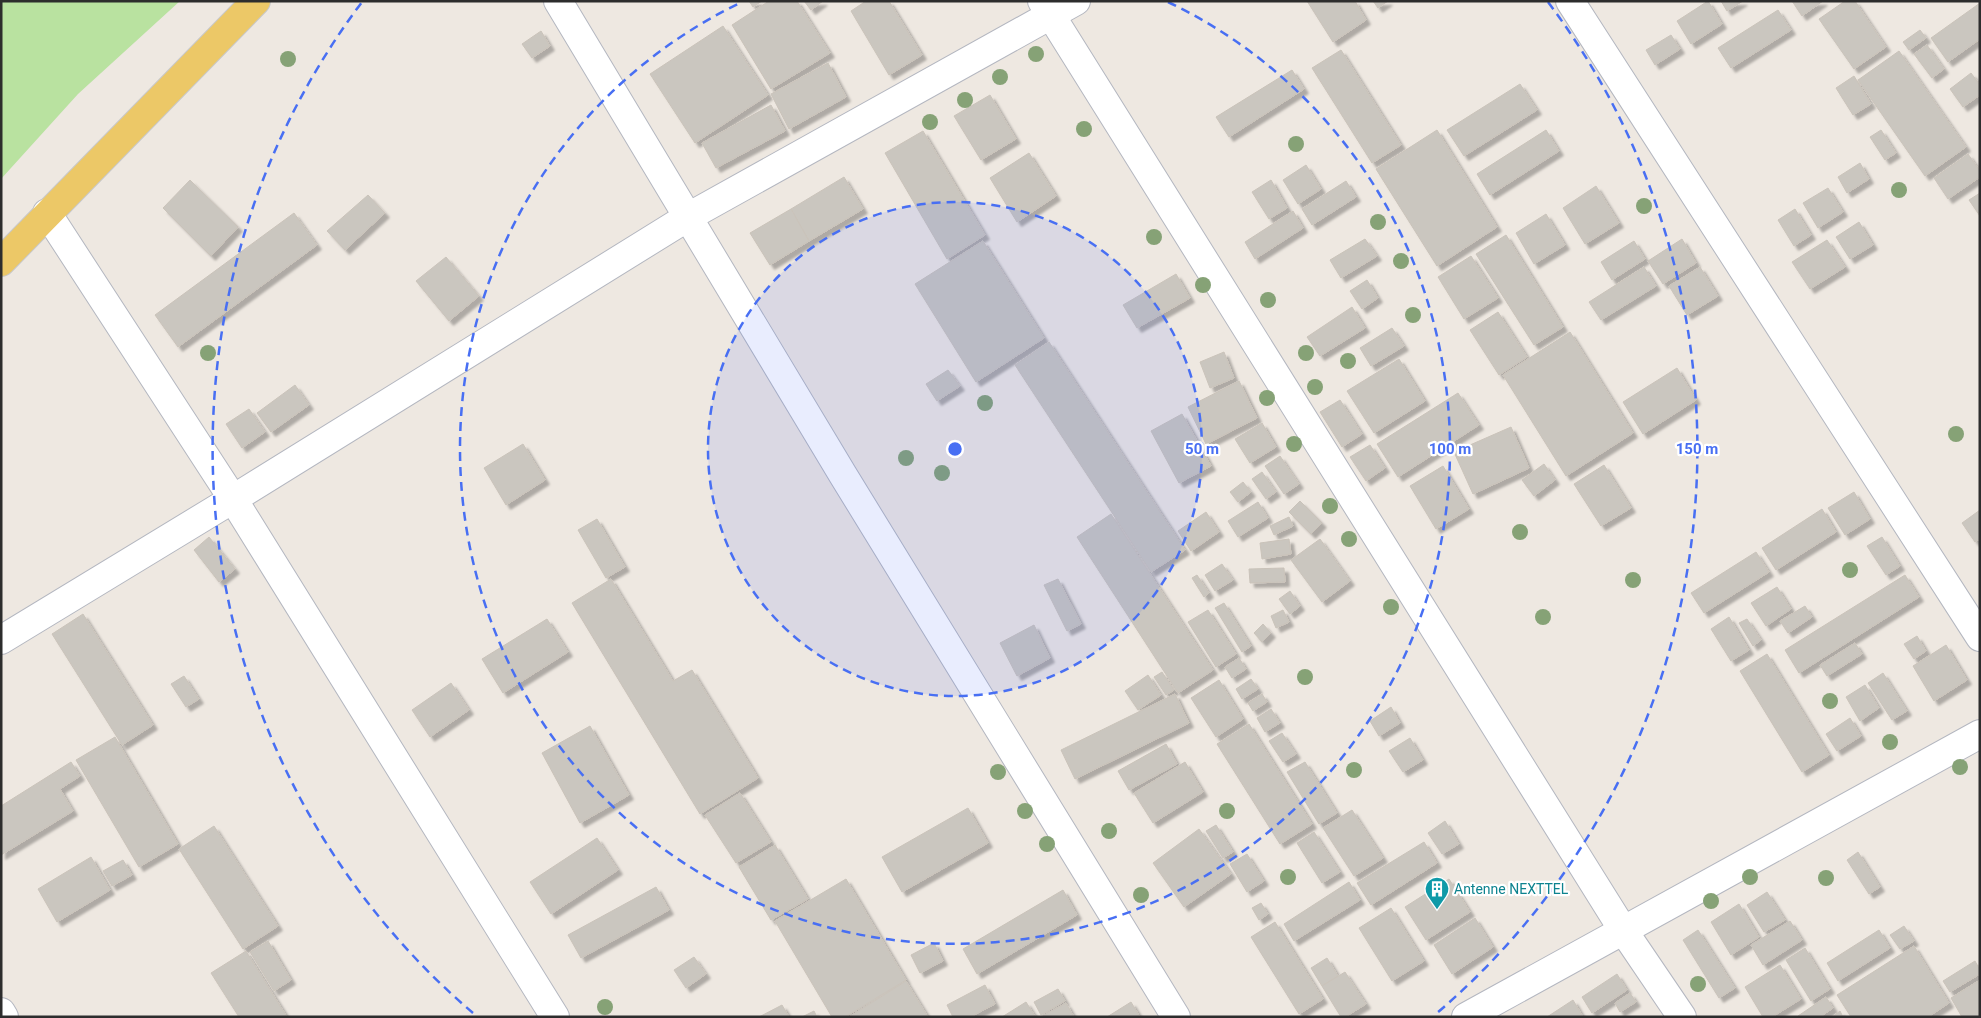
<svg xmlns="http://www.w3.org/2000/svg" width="1981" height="1018" font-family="Roboto,sans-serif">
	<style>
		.green { fill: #b9e2a0 }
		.building { fill: #cac6bf; stroke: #cac3ba; filter: url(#shadow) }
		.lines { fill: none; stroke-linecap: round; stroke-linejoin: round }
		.minor-casing { stroke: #b4b7c0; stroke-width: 30 }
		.major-casing { stroke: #c8c8c8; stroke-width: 30 }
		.minor { stroke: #fff; stroke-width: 28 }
		.major { stroke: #ecc867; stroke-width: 28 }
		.tree { fill: #86a276 }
		.ring { fill: none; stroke: #486ff3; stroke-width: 2.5; stroke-dasharray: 9 6 }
		.labels { text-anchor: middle; stroke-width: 4.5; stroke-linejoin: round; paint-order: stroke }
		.culture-label { font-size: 14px; fill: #0d838f; stroke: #fff; text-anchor: start }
		.centre { fill: #486ff3; stroke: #fff; stroke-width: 2.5 }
		.ring-label { font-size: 15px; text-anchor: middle; font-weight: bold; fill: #486ff3; stroke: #fff; stroke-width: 4.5; stroke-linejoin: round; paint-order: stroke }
	</style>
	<defs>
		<filter id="shadow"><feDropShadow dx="4.5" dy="4.5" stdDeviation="1" flood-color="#0004"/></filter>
	</defs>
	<rect width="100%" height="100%" fill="#eee8e1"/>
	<path class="green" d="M1 1H180L78 94 1 179Z"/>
	<g class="building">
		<path d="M749 1H762L753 7Z"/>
		<path d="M769 1H797L830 53 771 89 732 25Z"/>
		<path d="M804 1H823L811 10Z"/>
		<path d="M866 1H889L922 55 889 75 851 11Z"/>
		<path d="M1307 1H1355L1366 20 1333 42Z"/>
		<path d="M1373 1H1388L1378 8Z"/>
		<path d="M1708 1 1722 24 1691 44 1677 21Z"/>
		<path d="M1721 1H1743L1727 11Z"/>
		<path d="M1792 1H1823L1802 16Z"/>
		<path d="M1845 1H1855L1886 47 1854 69 1819 19Z"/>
		<path d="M1980 3V39L1948 62 1931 38Z"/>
		<path d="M1778 10 1791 30 1731 68 1718 48Z"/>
		<path d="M723 26 768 95 695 143 650 74Z"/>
		<path d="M1920 30 1926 38 1909 50 1903 42Z"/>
		<path d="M541 31 550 46 532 58 522 44Z"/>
		<path d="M1671 35 1680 49 1655 65 1646 50Z"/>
		<path d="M1927 45 1944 69 1932 78 1914 54Z"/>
		<path d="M1341 50 1401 145 1372 163 1312 68Z"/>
		<path d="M1899 51 1966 147 1925 176 1858 80Z"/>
		<path d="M828 63 846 97 789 129 771 94Z"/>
		<path d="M1292 70 1304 89 1229 137 1216 117Z"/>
		<path d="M1971 73 1980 85V95L1963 107 1950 89Z"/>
		<path d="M1854 76 1871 104 1853 115 1836 88Z"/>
		<path d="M1520 84 1537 110 1464 156 1447 130Z"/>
		<path d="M990 95 1016 139 981 160 954 116Z"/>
		<path d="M771 105 785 131 716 168 702 143Z"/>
		<path d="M1437 130 1497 227 1437 266 1376 169Z"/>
		<path d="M1546 130 1559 151 1490 195 1477 174Z"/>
		<path d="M1881 130 1896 153 1885 160 1870 137Z"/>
		<path d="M923 131 985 235 947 259 885 153Z"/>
		<path d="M1029 153 1056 196 1017 222 990 178Z"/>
		<path d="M1968 154 1980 171V177L1948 199 1934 178Z"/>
		<path d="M1860 163 1869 179 1847 193 1838 177Z"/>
		<path d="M1306 165 1321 189 1298 204 1283 180Z"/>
		<path d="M844 177 863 209 809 241 791 209Z"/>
		<path d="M190 180 238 227 211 256 163 208Z"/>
		<path d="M1271 180 1287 208 1269 219 1252 192Z"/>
		<path d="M1346 181 1356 197 1312 225 1302 209Z"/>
		<path d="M1596 186 1619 223 1585 244 1563 208Z"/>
		<path d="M1828 188 1843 212 1818 228 1803 203Z"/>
		<path d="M1980 193V216L1969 200Z"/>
		<path d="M368 195 385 213 345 250 327 231Z"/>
		<path d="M791 209 809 241 770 265 750 233Z"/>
		<path d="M1795 209 1811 235 1794 246 1778 220Z"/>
		<path d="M1293 211 1303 228 1255 259 1245 242Z"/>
		<path d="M294 213 317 245 178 347 155 315Z"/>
		<path d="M1546 214 1565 245 1534 264 1516 233Z"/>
		<path d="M1859 222 1873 245 1850 259 1836 237Z"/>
		<path d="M1506 235 1563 327 1534 345 1476 254Z"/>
		<path d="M1365 239 1377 256 1341 278 1330 260Z"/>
		<path d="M1682 239 1696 263 1663 284 1648 261Z"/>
		<path d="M1827 240 1845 267 1810 289 1792 262Z"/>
		<path d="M983 241 1044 338 976 382 915 284Z"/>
		<path d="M1634 241 1645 259 1612 280 1601 262Z"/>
		<path d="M1471 256 1498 298 1464 319 1438 277Z"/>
		<path d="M446 257 479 296 449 321 416 281Z"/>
		<path d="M1644 267 1656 286 1601 320 1589 302Z"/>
		<path d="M1700 267 1718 296 1687 315 1669 286Z"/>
		<path d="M1176 274 1190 298 1137 328 1123 305Z"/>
		<path d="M1367 280 1378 298 1362 309 1350 291Z"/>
		<path d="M1352 307 1365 328 1320 356 1307 337Z"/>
		<path d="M1498 312 1527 357 1499 375 1470 330Z"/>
		<path d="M1392 328 1404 346 1371 366 1360 348Z"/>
		<path d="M1570 332 1633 433 1566 476 1503 375Z"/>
		<path d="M1049 342 1185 550 1151 572 1015 365Z"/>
		<path d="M1224 352 1234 378 1210 388 1200 362Z"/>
		<path d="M1399 359 1425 401 1374 433 1347 391Z"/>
		<path d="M1677 368 1696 400 1643 434 1623 402Z"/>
		<path d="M948 370 960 386 937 401 926 384Z"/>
		<path d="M1239 381 1257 418 1206 444 1188 407Z"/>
		<path d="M295 385 309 405 271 432 257 413Z"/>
		<path d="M1458 393 1479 425 1398 477 1377 444Z"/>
		<path d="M1340 400 1362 434 1342 447 1320 412Z"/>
		<path d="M249 409 265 432 242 448 226 424Z"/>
		<path d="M1182 414 1211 466 1179 483 1151 431Z"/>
		<path d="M1262 423 1276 447 1250 463 1235 439Z"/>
		<path d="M1511 427 1529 468 1473 494 1454 452Z"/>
		<path d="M523 444 545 480 506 505 484 468Z"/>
		<path d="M1370 445 1385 468 1366 481 1350 457Z"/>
		<path d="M1280 456 1299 484 1284 494 1265 466Z"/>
		<path d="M1544 464 1555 480 1534 496 1522 480Z"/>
		<path d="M1604 465 1631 508 1601 526 1574 484Z"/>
		<path d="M1443 466 1469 509 1436 529 1410 486Z"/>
		<path d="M1262 472 1276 492 1266 499 1252 479Z"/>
		<path d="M1243 482 1251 492 1238 502 1230 492Z"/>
		<path d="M1854 492 1870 519 1845 535 1828 508Z"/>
		<path d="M1300 501 1322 523 1311 534 1289 512Z"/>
		<path d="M1258 502 1268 518 1238 537 1228 521Z"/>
		<path d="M1822 509 1836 532 1776 570 1762 548Z"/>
		<path d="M1980 510V539L1975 542 1962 523Z"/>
		<path d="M1206 512 1219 532 1191 551 1178 531Z"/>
		<path d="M1111 514 1213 670 1178 693 1077 537Z"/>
		<path d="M1289 517 1293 526 1274 535 1270 526Z"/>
		<path d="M597 519 625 567 606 578 578 530Z"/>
		<path d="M209 537 235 569 219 582 194 550Z"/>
		<path d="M1882 537 1900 566 1886 575 1867 546Z"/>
		<path d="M1289 539 1291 554 1262 559 1260 543Z"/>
		<path d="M1320 539 1350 581 1322 602 1291 560Z"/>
		<path d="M1756 552 1769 572 1704 613 1691 593Z"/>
		<path d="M1222 564 1233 580 1215 591 1205 575Z"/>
		<path d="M1284 568 1285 582 1250 583 1249 569Z"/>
		<path d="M1197 575 1209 593 1204 597 1192 578Z"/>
		<path d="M1905 575 1919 597 1799 673 1785 650Z"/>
		<path d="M611 579 673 681 692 670 758 778 700 814 572 603Z"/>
		<path d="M1058 579 1081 624 1067 631 1044 585Z"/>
		<path d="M1777 587 1791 609 1766 626 1751 603Z"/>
		<path d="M1290 591 1300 606 1290 614 1279 599Z"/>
		<path d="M1224 603 1251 646 1242 652 1215 608Z"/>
		<path d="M1805 606 1812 617 1788 633 1780 621Z"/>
		<path d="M1208 610 1236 654 1216 667 1188 622Z"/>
		<path d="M1283 610 1289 622 1276 628 1271 616Z"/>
		<path d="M83 614 153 725 122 745 52 634Z"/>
		<path d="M1729 617 1749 650 1731 661 1711 629Z"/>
		<path d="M547 619 568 652 503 693 482 659Z"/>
		<path d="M1747 619 1761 640 1753 646 1739 623Z"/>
		<path d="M1263 624 1271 633 1262 642 1254 633Z"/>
		<path d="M1034 625 1050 658 1017 676 1000 643Z"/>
		<path d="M1917 636 1926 651 1914 659 1904 644Z"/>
		<path d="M1855 643 1862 654 1827 676 1820 665Z"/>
		<path d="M1946 645 1967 680 1934 701 1913 666Z"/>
		<path d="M1767 654 1829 755 1802 772 1740 671Z"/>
		<path d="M1239 658 1246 669 1232 678 1225 667Z"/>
		<path d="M1162 672 1174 690 1166 695 1154 677Z"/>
		<path d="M1883 673 1907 711 1892 720 1868 683Z"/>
		<path d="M1148 675 1161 695 1138 710 1125 691Z"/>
		<path d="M184 676 199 699 186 707 171 684Z"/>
		<path d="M1251 679 1258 689 1242 699 1236 689Z"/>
		<path d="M1219 680 1243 719 1216 737 1191 698Z"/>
		<path d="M451 683 469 710 430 737 412 710Z"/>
		<path d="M1865 685 1879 708 1860 721 1846 697Z"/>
		<path d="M1175 694 1189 723 1075 779 1061 750Z"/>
		<path d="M1262 694 1267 702 1253 711 1248 703Z"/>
		<path d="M1391 707 1400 723 1379 736 1370 721Z"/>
		<path d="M1271 709 1280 723 1265 732 1257 718Z"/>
		<path d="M1850 718 1861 736 1837 751 1826 734Z"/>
		<path d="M1249 724 1312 824 1280 844 1217 744Z"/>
		<path d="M590 726 629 795 580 823 542 753Z"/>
		<path d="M1282 733 1296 754 1283 762 1269 741Z"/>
		<path d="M115 737 178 844 139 867 76 760Z"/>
		<path d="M1410 738 1423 760 1403 772 1389 751Z"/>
		<path d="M1166 744 1177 764 1129 790 1118 771Z"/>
		<path d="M71 762 80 776 60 789 73 811 1 855V806Z"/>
		<path d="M1185 762 1203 792 1153 823 1134 793Z"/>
		<path d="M1305 762 1337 813 1319 824 1287 772Z"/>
		<path d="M740 793 771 842 736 863 705 815Z"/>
		<path d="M968 808 988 843 902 892 882 857Z"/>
		<path d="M1352 810 1383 858 1354 876 1323 828Z"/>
		<path d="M1445 821 1459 844 1442 854 1428 833Z"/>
		<path d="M1216 825 1233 852 1223 858 1206 831Z"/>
		<path d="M214 826 278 926 243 949 179 849Z"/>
		<path d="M1199 829 1231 874 1184 907 1153 863Z"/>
		<path d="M1314 832 1340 872 1322 883 1297 843Z"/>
		<path d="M597 838 618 870 551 914 530 882Z"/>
		<path d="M1424 842 1437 863 1371 905 1357 883Z"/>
		<path d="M775 845 808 899 771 920 739 867Z"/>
		<path d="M1858 852 1880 887 1869 894 1847 860Z"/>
		<path d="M1247 854 1264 881 1247 892 1230 864Z"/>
		<path d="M91 857 110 890 57 922 38 889Z"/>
		<path d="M123 860 132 875 112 886 103 871Z"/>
		<path d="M846 879 906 980 845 1017H832L775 921Z"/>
		<path d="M1449 879 1470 912 1426 940 1405 907Z"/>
		<path d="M1349 882 1360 900 1294 941 1284 924Z"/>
		<path d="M656 887 669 910 581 958 568 935Z"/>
		<path d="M1063 890 1077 915 977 974 963 949Z"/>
		<path d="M1767 892 1785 920 1764 932 1747 905Z"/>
		<path d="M1261 903 1268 914 1259 920 1252 908Z"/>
		<path d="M1739 904 1759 937 1731 955 1711 922Z"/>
		<path d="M1391 908 1424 961 1392 981 1359 928Z"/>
		<path d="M1475 918 1493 947 1452 974 1434 945Z"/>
		<path d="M1790 921 1802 940 1763 965 1751 945Z"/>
		<path d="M1275 922 1323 999 1299 1014 1251 937Z"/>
		<path d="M1904 926 1914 941 1900 949 1890 935Z"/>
		<path d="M1698 930 1735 988 1719 998 1683 940Z"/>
		<path d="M1879 930 1890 948 1838 981 1827 963Z"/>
		<path d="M268 941 291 980 274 991 250 952Z"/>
		<path d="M934 943 943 961 920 973 911 955Z"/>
		<path d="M1914 946 1949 1003 1928 1017H1851L1837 995Z"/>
		<path d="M1805 948 1830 989 1811 1001 1786 960Z"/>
		<path d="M246 951 287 1017H239L211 973Z"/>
		<path d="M694 957 706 974 686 988 674 970Z"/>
		<path d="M1327 958 1338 976 1322 986 1311 968Z"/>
		<path d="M1975 961 1980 970V974L1950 992 1943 981Z"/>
		<path d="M1780 965 1801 999 1772 1017H1763L1745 987Z"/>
		<path d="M1345 972 1366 1004 1345 1017H1341L1322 986Z"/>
		<path d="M1617 974 1627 990 1592 1013 1582 997Z"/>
		<path d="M1980 980V1017H1962L1951 998Z"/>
		<path d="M906 981 928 1017H849Z"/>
		<path d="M985 985 995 1004 970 1017H953L947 1005Z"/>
		<path d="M1058 989 1065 1001 1041 1015 1034 1002Z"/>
		<path d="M1630 993 1636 1002 1620 1012 1615 1003Z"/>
		<path d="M1826 997 1833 1008 1820 1017H1799L1798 1016Z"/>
		<path d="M1573 1000 1583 1017H1547Z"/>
		<path d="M1026 1002 1035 1016 1002 1017Z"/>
		<path d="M1131 1002 1140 1017H1107Z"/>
		<path d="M1066 1003 1074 1017H1041Z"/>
		<path d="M782 1005 789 1017H759Z"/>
		<path d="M814 1011 817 1017H802Z"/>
		<path d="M1840 1011 1843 1017H1832Z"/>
	</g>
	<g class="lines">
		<defs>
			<g id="minor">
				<path d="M558 1 843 475 1176 1017"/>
				<path d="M1042 1 1623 930 1682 1017"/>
				<path d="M1570 1 1980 637"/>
				<path d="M47 213 233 499 555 1017"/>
				<path d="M1 640 233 499 688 217 1076 1"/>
				<path d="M1 1012 4 1017"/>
				<path d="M1466 1017 1980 734"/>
			</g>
			<path id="major" d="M1 262 256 1"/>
		</defs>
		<use href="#minor" class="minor-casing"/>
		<use href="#major" class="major-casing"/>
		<use href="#minor" class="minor"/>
		<use href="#major" class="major"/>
	</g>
	<g class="tree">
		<circle cx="1036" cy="54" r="8"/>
		<circle cx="288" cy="59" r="8"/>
		<circle cx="1000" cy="77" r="8"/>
		<circle cx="965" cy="100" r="8"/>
		<circle cx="930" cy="122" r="8"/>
		<circle cx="1084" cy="129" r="8"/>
		<circle cx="1296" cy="144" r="8"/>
		<circle cx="1899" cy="190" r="8"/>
		<circle cx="1644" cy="206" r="8"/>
		<circle cx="1378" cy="222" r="8"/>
		<circle cx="1154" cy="237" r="8"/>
		<circle cx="1401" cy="261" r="8"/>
		<circle cx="1203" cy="285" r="8"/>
		<circle cx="1268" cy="300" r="8"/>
		<circle cx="1413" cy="315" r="8"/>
		<circle cx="208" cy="353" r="8"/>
		<circle cx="1306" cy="353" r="8"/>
		<circle cx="1348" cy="361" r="8"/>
		<circle cx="1315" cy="387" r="8"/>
		<circle cx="1267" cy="398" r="8"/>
		<circle cx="985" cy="403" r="8"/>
		<circle cx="1956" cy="434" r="8"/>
		<circle cx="1294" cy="444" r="8"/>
		<circle cx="906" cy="458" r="8"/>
		<circle cx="942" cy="473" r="8"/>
		<circle cx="1330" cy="506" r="8"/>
		<circle cx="1520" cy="532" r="8"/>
		<circle cx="1349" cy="539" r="8"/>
		<circle cx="1850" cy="570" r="8"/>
		<circle cx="1633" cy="580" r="8"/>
		<circle cx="1391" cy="607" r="8"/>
		<circle cx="1543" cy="617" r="8"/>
		<circle cx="1305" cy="677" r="8"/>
		<circle cx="1830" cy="701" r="8"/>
		<circle cx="1890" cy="742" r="8"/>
		<circle cx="1960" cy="767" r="8"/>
		<circle cx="1354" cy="770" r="8"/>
		<circle cx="998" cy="772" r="8"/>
		<circle cx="1025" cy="811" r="8"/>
		<circle cx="1227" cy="811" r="8"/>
		<circle cx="1109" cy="831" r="8"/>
		<circle cx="1047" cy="844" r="8"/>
		<circle cx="1288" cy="877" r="8"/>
		<circle cx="1750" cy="877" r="8"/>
		<circle cx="1826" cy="878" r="8"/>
		<circle cx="1141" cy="895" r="8"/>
		<circle cx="1711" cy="901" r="8"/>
		<circle cx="1698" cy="984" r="8"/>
		<circle cx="605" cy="1007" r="8"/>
	</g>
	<circle cx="955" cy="449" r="247" fill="#486ff3" fill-opacity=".12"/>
	<g class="ring">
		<circle cx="955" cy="449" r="247"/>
		<path d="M1168 2A495 495 0 1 1 742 2"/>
		<path d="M473 1013A742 742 0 0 1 362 2M1548 2A742 742 0 0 1 1437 1013"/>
	</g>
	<defs>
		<symbol id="building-pin" viewBox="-11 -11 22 30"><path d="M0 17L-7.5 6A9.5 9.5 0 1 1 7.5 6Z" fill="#0f9aa8" stroke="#fff"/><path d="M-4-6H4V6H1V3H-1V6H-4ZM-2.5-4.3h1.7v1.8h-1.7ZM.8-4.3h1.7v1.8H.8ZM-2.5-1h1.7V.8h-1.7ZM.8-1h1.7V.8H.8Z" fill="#fff"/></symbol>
	</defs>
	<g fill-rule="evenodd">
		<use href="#building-pin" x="1423" y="875" width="28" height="38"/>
	</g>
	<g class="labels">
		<g class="culture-label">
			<text x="1454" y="894">Antenne NEXTTEL</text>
		</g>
	</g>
	<circle cx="955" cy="449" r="8" class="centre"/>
	<g class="ring-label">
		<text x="1202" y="454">50 m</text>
		<text x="1450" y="454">100 m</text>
		<text x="1697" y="454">150 m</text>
	</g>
	<rect width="1981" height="1018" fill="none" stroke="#2d2d2d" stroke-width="5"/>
</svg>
